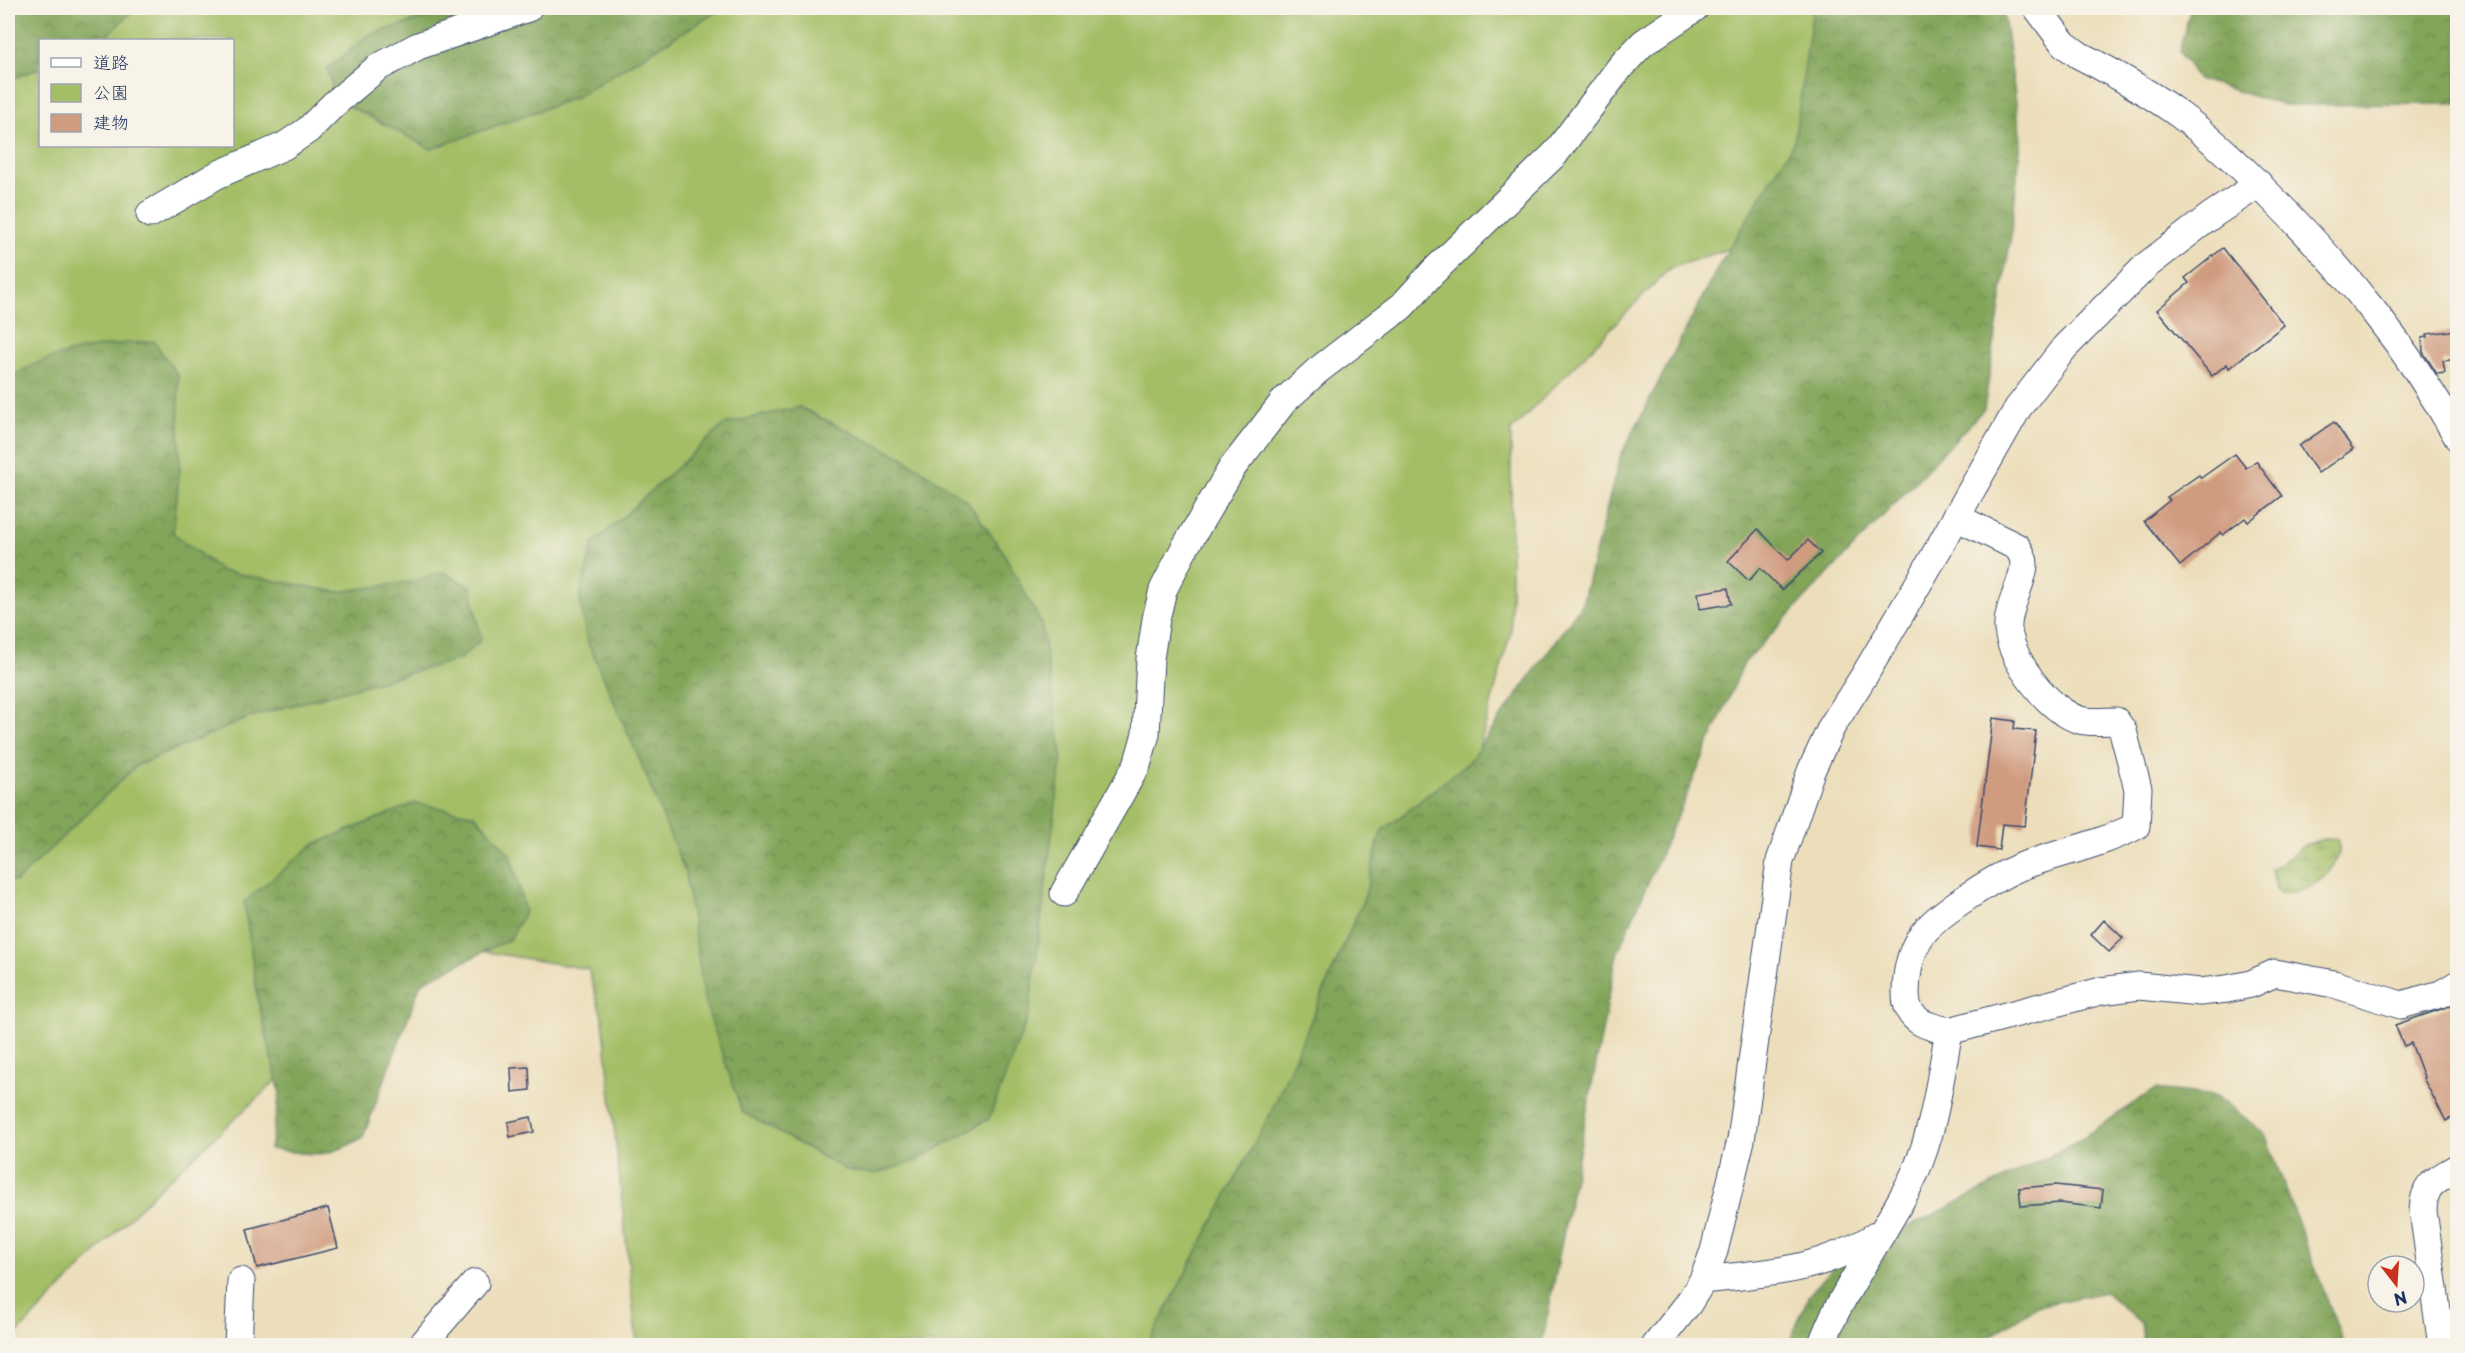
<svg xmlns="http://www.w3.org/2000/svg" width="2465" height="1353" font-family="'Playpen Sans','Klee One',sans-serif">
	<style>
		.green { fill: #a3be65; stroke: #5f7662; stroke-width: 1.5; fill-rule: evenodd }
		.forest { fill: url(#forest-crowns); stroke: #4e6a5c; stroke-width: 1.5 }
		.wetland { fill: url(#wetland-marsh); stroke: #5f7662; stroke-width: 1.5 }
		.building { fill: #d09c80 }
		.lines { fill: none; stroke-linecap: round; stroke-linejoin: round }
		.minor-casing { stroke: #3a496c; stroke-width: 29 }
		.minor { stroke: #fff; stroke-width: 27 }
	</style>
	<defs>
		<pattern id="forest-crowns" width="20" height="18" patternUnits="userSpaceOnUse" patternTransform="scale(1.5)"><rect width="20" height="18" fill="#82a55a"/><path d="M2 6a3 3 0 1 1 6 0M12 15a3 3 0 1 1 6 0" fill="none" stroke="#6a874e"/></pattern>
		<pattern id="wetland-marsh" width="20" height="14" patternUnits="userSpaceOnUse" patternTransform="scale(1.5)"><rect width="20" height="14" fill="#a3be65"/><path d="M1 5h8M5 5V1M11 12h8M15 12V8" fill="none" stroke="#849b56"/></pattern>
	</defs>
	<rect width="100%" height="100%" fill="#f7f3e8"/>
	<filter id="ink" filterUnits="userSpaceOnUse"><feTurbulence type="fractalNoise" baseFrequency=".0167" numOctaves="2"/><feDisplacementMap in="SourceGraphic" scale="12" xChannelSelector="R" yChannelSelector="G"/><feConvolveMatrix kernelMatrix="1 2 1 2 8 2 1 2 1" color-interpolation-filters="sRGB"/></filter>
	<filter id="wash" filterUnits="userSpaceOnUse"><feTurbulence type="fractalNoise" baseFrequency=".008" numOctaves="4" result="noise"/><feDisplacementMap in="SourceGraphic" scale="24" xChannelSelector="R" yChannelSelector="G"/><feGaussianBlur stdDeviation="1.35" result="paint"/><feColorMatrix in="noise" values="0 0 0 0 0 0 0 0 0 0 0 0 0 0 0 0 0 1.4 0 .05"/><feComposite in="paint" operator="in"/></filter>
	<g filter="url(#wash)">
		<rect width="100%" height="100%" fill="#ecdeba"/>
		<path class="green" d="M8 8H1968L1984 165 1670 268 1511 431V631L1450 854 1205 1345H637L603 1020 588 969 427 942 155 1192 8 1343ZM40 40H232V146H40Z"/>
		<g class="forest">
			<path d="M8 8H136L102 40H40V68L8 81Z"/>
			<path d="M460 8H723L574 98 431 149 336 99 327 69 369 35Z"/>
			<path d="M1813 8H2003L2021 140 2011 235 1984 409 1744 663 1617 954 1542 1345 1147 1346 1272 1110 1365 896 1381 832 1469 762 1582 604 1620 457 1719 265 1794 143Z"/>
			<path d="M2191 8H2457V104L2282 105 2198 79 2179 51Z"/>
			<path d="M154 341 178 376 180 468 173 533 222 571 337 592 410 582 443 572 471 587 481 640 460 659 253 716 136 766 16 882 8 879V379C51 350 103 345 154 341Z"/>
			<path d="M799 407 904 458 967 501 1002 550 1041 624 1062 756 1029 1014 989 1119 916 1161 874 1174 846 1170 742 1112 705 1002 685 872 641 763 586 638 580 597 593 544 725 424Z"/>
			<path d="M415 803 475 815 511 856 525 912 510 939 421 983 363 1137C323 1161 314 1154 270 1149L280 1093 258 1000 244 902 313 845Z"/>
			<path d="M2155 1089 2217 1096 2265 1134 2344 1345H2144L2141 1323 2105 1292 2037 1306 1977 1345 1788 1346 1809 1295 1853 1245 1907 1228 2073 1144Z"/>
		</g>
		<path class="wetland" d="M2324 839H2337C2338 843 2340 848 2339 852 2334 876 2300 900 2277 892L2271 869 2289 858 2304 845Z"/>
		<g id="blocks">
			<g class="building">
				<path d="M2223 248 2284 325 2229 368 2227 364 2212 376 2157 310 2189 283 2185 278Z"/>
				<path d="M2457 330V359L2443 361 2445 373 2437 374 2423 352 2422 338 2428 337 2427 334Z"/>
				<path d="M2334 422 2353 449 2318 473 2299 446Z"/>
				<path d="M2235 454 2246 468 2256 461 2282 496 2248 522 2245 518 2223 535 2221 532 2180 566 2144 521 2170 500 2167 497 2199 475 2201 478Z"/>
				<path d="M1758 529 1788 560 1808 540 1821 553 1782 590 1760 568 1749 581 1728 561Z"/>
				<path d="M1728 588 1731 604 1700 609 1698 593Z"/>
				<path d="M1993 718 2015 721 2014 729 2036 731 2025 826 2002 824 1999 850 1977 847Z"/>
				<path d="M2104 920 2123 938 2109 952 2091 935Z"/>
				<path d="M2453 1005 2457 1017V1115L2446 1121 2423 1078 2424 1077 2411 1043 2404 1046 2395 1025Z"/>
				<path d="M529 1067 530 1090 512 1092 511 1068Z"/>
				<path d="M531 1117 534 1132 510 1137 508 1122Z"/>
				<path d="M2055 1185 2103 1190 2101 1208 2060 1203 2021 1206 2019 1188Z"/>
				<path d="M328 1208 338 1248 257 1268 247 1229Z"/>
			</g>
		</g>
	</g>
	<g filter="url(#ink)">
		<use href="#blocks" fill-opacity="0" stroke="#3a496c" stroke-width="1.5"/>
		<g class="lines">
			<defs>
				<g id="minor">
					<path d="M2037 8 2064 44 2079 55C2112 72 2146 91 2177 113 2212 138 2245 170 2275 201 2347 273 2408 348 2458 438"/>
					<path d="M150 214 217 175 284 146 308 130 334 104 377 68 418 46 528 8"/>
					<path d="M1956 517 2017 547C2020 551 2024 558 2024 564 2024 582 2006 608 2008 630 2012 662 2049 711 2080 720 2091 723 2105 721 2116 721L2123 731 2138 789 2136 826C2102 844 2062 852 2025 865 1998 875 1930 917 1918 941 1909 957 1906 977 1906 994 1906 1022 1927 1026 1949 1031L2101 991 2139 986 2200 992 2227 989 2251 984 2275 973 2334 984 2401 1005 2441 994 2458 984"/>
					<path d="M1064 893 1137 765 1146 734 1150 659 1156 619 1163 590 1184 549 1232 468 1284 401 1317 371 1402 306 1433 272 1555 154 1621 66 1643 43 1695 8"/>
					<path d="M1703 1280C1768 1273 1821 1271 1879 1234"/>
					<path d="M238 1346 241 1281"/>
					<path d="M421 1346 475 1283"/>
					<path d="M1655 1346 1688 1304 1703 1280 1714 1251 1741 1140 1780 861 1811 771 1832 726 1864 676 1924 574 2018 408 2065 347 2147 265 2212 215 2259 184"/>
					<path d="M1821 1346C1827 1332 1832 1317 1840 1304 1864 1259 1894 1218 1915 1173 1935 1128 1940 1078 1949 1031"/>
					<path d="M2442 1346 2423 1211C2424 1183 2435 1181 2458 1167"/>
				</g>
			</defs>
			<use href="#minor" class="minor-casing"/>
			<use href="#minor" class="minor"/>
		</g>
	</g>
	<rect width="2465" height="1353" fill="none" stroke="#f7f3e8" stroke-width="30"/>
	<rect x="39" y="39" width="195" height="108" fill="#f7f3e8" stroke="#9fa5b1" stroke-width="1.5"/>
	<rect x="51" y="58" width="30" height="9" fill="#ffffff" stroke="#9fa5b1" stroke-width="1.5"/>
	<text x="93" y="69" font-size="18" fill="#1b2f5e">道路</text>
	<rect x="51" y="84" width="30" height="18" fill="#a3be65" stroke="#9fa5b1" stroke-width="1.5"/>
	<text x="93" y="99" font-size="18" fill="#1b2f5e">公園</text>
	<rect x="51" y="114" width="30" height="18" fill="#d09c80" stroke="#9fa5b1" stroke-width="1.5"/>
	<text x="93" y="129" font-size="18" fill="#1b2f5e">建物</text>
	<g transform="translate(2396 1284) rotate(163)"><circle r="28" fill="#f7f3e8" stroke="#9fa5b1" stroke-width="1.5"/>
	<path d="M0-4.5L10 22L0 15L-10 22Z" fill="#c8321e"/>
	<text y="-9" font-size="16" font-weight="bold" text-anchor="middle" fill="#1b2f5e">N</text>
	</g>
</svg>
